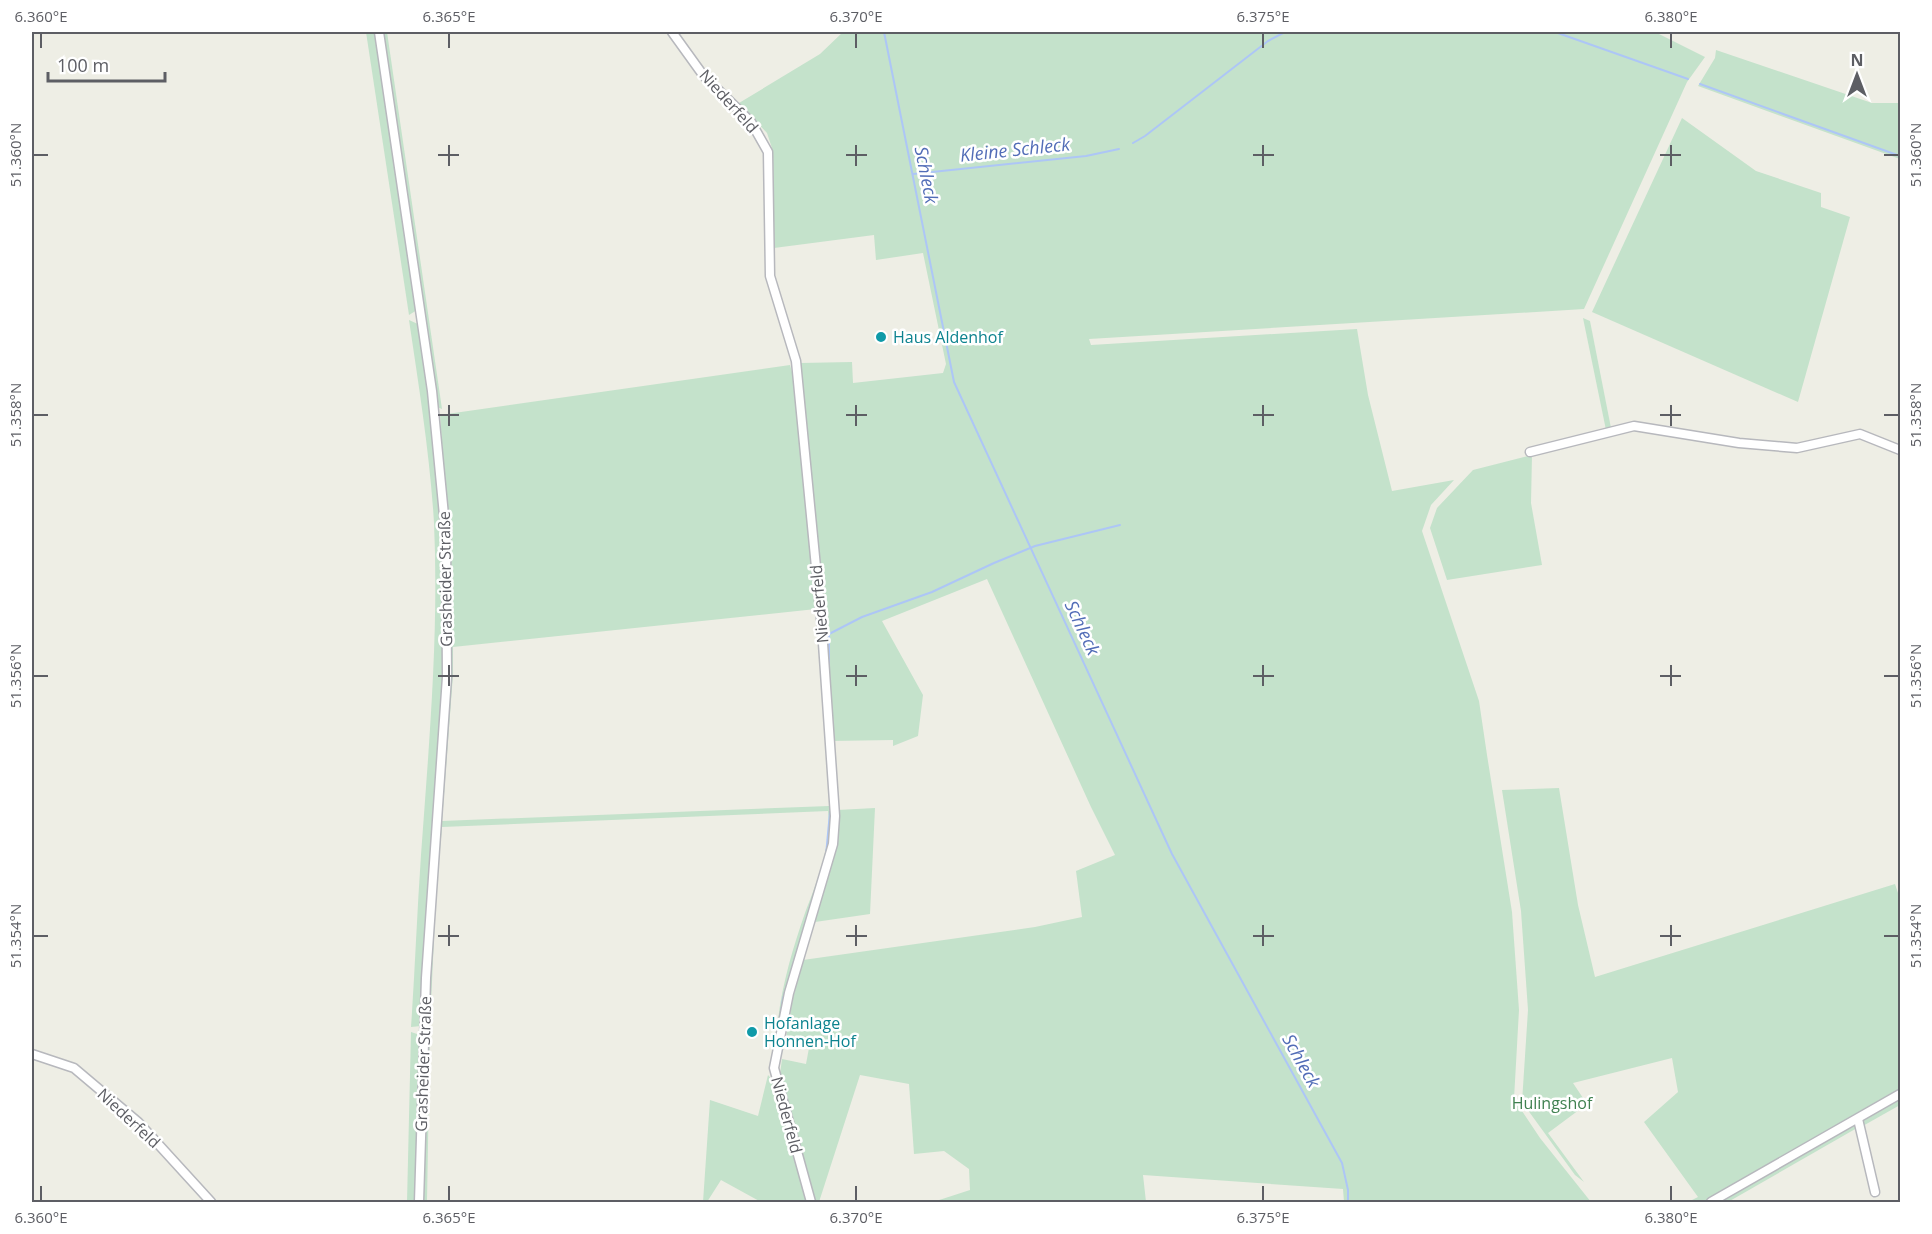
<svg xmlns="http://www.w3.org/2000/svg" width="1932" height="1234" font-family="'Open Sans',sans-serif">
	<style>
		.green { fill: #c4e2cb }
		.lines { fill: none; stroke-linecap: round; stroke-linejoin: round }
		.stream { stroke: #adc6f6; stroke-width: 2 }
		.minor-casing { stroke: #b7b8bd; stroke-width: 11 }
		.minor { stroke: #fff; stroke-width: 8 }
		.ticks { fill: none; stroke: #5d5e64; stroke-width: 2 }
		.culture-dot { fill: #0f9aa8; stroke: #fff; stroke-width: 2 }
		.labels { text-anchor: middle; stroke-width: 5; stroke-linejoin: round; paint-order: stroke }
		.street-label { font-size: 16px; fill: #5d5e64; stroke: #fff }
		.culture-label { font-size: 16px; fill: #0d838f; stroke: #fff; text-anchor: start }
		.park-label { font-size: 16px; fill: #3f8150; stroke: #fff }
		.water-label { font-size: 18px; font-style: italic; fill: #526db7; stroke: #fff }
		.neatline { fill: none; stroke: #5d5e64; stroke-width: 2 }
		.ticks-label { font-size: 15px; text-anchor: middle; fill: #5d5e64 }
	</style>
	<rect width="100%" height="100%" fill="#eeeee5"/>
	<g class="green">
		<path d="M366 32H376L417 310 409 315Z"/>
		<path d="M383 32H387L442 409 437 407Z"/>
		<path d="M843 32H1655L1705 57 1687 82 1584 309 1089 339 1091 345 1357 329 1368 395 1392 491 1454 480 1431 505 1422 531 1479 701 1487 755 1512 912 1519 1010 1514 1099 1540 1138 1591 1202H1344L1343 1189 1143 1175 1146 1202H933L970 1190 969 1169 944 1151 914 1154 909 1084 860 1075 819 1202H815L780 1074 782 1059 806 1064 809 1048 785 1044 793 998 803 960 1035 927 1082 917 1076 871 1115 855 1091 807 987 579 882 621 923 695 918 736 893 746V740L831 741 827 674V638L825 637 800 363 852 362 853 383 943 373 946 364 923 253 876 260 874 235 774 248 773 151 767 133 739 103 820 54Z"/>
		<path d="M1716 50 1872 103H1900V159L1698 86 1715 58Z"/>
		<path d="M1682 118 1756 171 1821 193V207L1850 217 1798 402 1592 312Z"/>
		<path d="M1583 318 1590 321 1611 428 1606 430Z"/>
		<path d="M409 320 420 325 433 414 443 556V697L427 891 421 1026 411 1027C415 970 417 912 421 855 429 744 439 634 434 523 430 455 419 388 409 320Z"/>
		<path d="M790 365 795 383 816 609 453 647V675L442 821 829 806V811H832L830 845 782 1021 778 1020C782 985 793 947 805 913 817 882 832 845 828 811L442 827 436 893 430 1026 427 1025 438 828 441 827 442 821H439L448 527 440 415Z"/>
		<path d="M1532 455 1531 503 1542 565 1447 580 1430 528 1437 508 1473 470Z"/>
		<path d="M1559 788 1578 905 1595 977 1895 884 1900 899V1089L1703 1202H1688L1698 1197 1644 1122 1678 1092 1672 1058 1573 1083 1587 1104 1548 1133 1584 1182 1575 1175 1522 1102 1528 1010 1521 911 1502 790Z"/>
		<path d="M875 808 870 914 815 922 835 845 837 810Z"/>
		<path d="M430 1031 427 1202H422L427 1034Z"/>
		<path d="M411 1032 417 1034 420 1038 416 1202H407Z"/>
		<path d="M768 1075 774 1082 807 1202H761L721 1180 707 1202H703L710 1100 758 1116Z"/>
		<path d="M1900 1098V1105L1861 1127 1864 1119Z"/>
		<path d="M1853 1126 1857 1128 1728 1202H1720Z"/>
	</g>
	<g class="lines">
		<g class="stream">
			<path d="M884 32 954 382 1172 854 1342 1163 1348 1190V1202"/>
			<path d="M1555 32 1688 79"/>
			<path d="M1700 84 1900 156"/>
			<path d="M1133 143 1145 136 1268 41 1285 32"/>
			<path d="M913 174 1086 156 1119 149"/>
			<path d="M829 673V634L862 617 932 592 994 563 1035 546 1120 525"/>
			<path d="M826 855 830 812"/>
			<path d="M781 1013 783 999 812 901"/>
		</g>
		<defs>
			<g id="minor">
				<path d="M379 32 432 391 446 536 447 677 426 978 419 1202"/>
				<path d="M672 32 703 75 751 122 768 152 770 276 796 361 822 629 835 816 833 844 789 993 774 1068 811 1202"/>
				<path d="M1530 452 1634 426 1739 443 1797 448 1860 434 1900 450"/>
				<path d="M32 1054 74 1068 138 1122 211 1202"/>
				<path d="M1858 1119 1875 1192"/>
				<path d="M1711 1202 1900 1094"/>
			</g>
		</defs>
		<use href="#minor" class="minor-casing"/>
		<use href="#minor" class="minor"/>
	</g>
	<path class="ticks" d="M41 33V48M449 33V48M856 33V48M1263 33V48M1671 33V48M449 145V166M856 145V166M1263 145V166M1671 145V166M33 155H48M438 155H459M846 155H867M1253 155H1274M1660 155H1681M1884 155H1899M449 405V426M856 405V426M1263 405V426M1671 405V426M33 415H48M438 415H459M846 415H867M1253 415H1274M1660 415H1681M1884 415H1899M449 665V686M856 665V686M1263 665V686M1671 665V686M33 676H48M438 676H459M846 676H867M1253 676H1274M1660 676H1681M1884 676H1899M449 925V946M856 925V946M1263 925V946M1671 925V946M33 936H48M438 936H459M846 936H867M1253 936H1274M1660 936H1681M1884 936H1899M41 1186V1201M449 1186V1201M856 1186V1201M1263 1186V1201M1671 1186V1201"/>
	<g class="culture-dot">
		<circle cx="881" cy="337" r="6"/>
		<circle cx="752" cy="1032" r="6"/>
	</g>
	<g class="labels">
		<g class="street-label">
			<text transform="translate(729 101) rotate(48)" y="6">Niederfeld</text>
			<text transform="translate(445 579) rotate(-91)" y="6">Grasheider Straße</text>
			<text transform="translate(819 604) rotate(-95)" y="6">Niederfeld</text>
			<text transform="translate(423 1064) rotate(-88)" y="6">Grasheider Straße</text>
			<text transform="translate(787 1115) rotate(75)" y="6">Niederfeld</text>
			<text transform="translate(129 1118) rotate(43)" y="6">Niederfeld</text>
		</g>
		<g class="culture-label">
			<text x="893" y="343">Haus Aldenhof</text>
			<text x="764" y="1029">Hofanlage<tspan x="764" dy="18">Honnen-Hof</tspan></text>
		</g>
		<g class="park-label">
			<text x="1552" y="1109">Hulingshof</text>
		</g>
		<g class="water-label">
			<text transform="translate(1015 150) rotate(-6)" y="6">Kleine Schleck</text>
			<text transform="translate(926 175) rotate(79)" y="6">Schleck</text>
			<text transform="translate(1082 628) rotate(65)" y="6">Schleck</text>
			<text transform="translate(1301 1061) rotate(61)" y="6">Schleck</text>
		</g>
	</g>
	<rect width="1932" height="1234" fill="none" stroke="#ffffff" stroke-width="66"/>
	<g transform="translate(1857 75)" stroke="#ffffff" stroke-width="4.5" paint-order="stroke">
	<path d="M0-4.5L10 22L0 15L-10 22Z" fill="#5d5e64"/>
	<text y="-9" font-size="16" font-weight="bold" text-anchor="middle" fill="#5d5e64">N</text>
	</g>
	<path d="M48 72v9h117v-9" fill="none" stroke="#5d5e64" stroke-width="3"/>
	<text x="57" y="72" font-size="18" fill="#5d5e64" stroke="#ffffff" stroke-width="4.5" paint-order="stroke">100 m</text>
	<rect x="33" y="33" width="1866" height="1168" class="neatline"/>
	<g class="ticks-label">
		<text x="41" y="22">6.360°E</text>
		<text x="449" y="22">6.365°E</text>
		<text x="856" y="22">6.370°E</text>
		<text x="1263" y="22">6.375°E</text>
		<text x="1671" y="22">6.380°E</text>
		<text transform="translate(16 155) rotate(-90)" y="5">51.360°N</text>
		<text transform="translate(1916 155) rotate(-90)" y="5">51.360°N</text>
		<text transform="translate(16 415) rotate(-90)" y="5">51.358°N</text>
		<text transform="translate(1916 415) rotate(-90)" y="5">51.358°N</text>
		<text transform="translate(16 676) rotate(-90)" y="5">51.356°N</text>
		<text transform="translate(1916 676) rotate(-90)" y="5">51.356°N</text>
		<text transform="translate(16 936) rotate(-90)" y="5">51.354°N</text>
		<text transform="translate(1916 936) rotate(-90)" y="5">51.354°N</text>
		<text x="41" y="1223">6.360°E</text>
		<text x="449" y="1223">6.365°E</text>
		<text x="856" y="1223">6.370°E</text>
		<text x="1263" y="1223">6.375°E</text>
		<text x="1671" y="1223">6.380°E</text>
	</g>
</svg>
